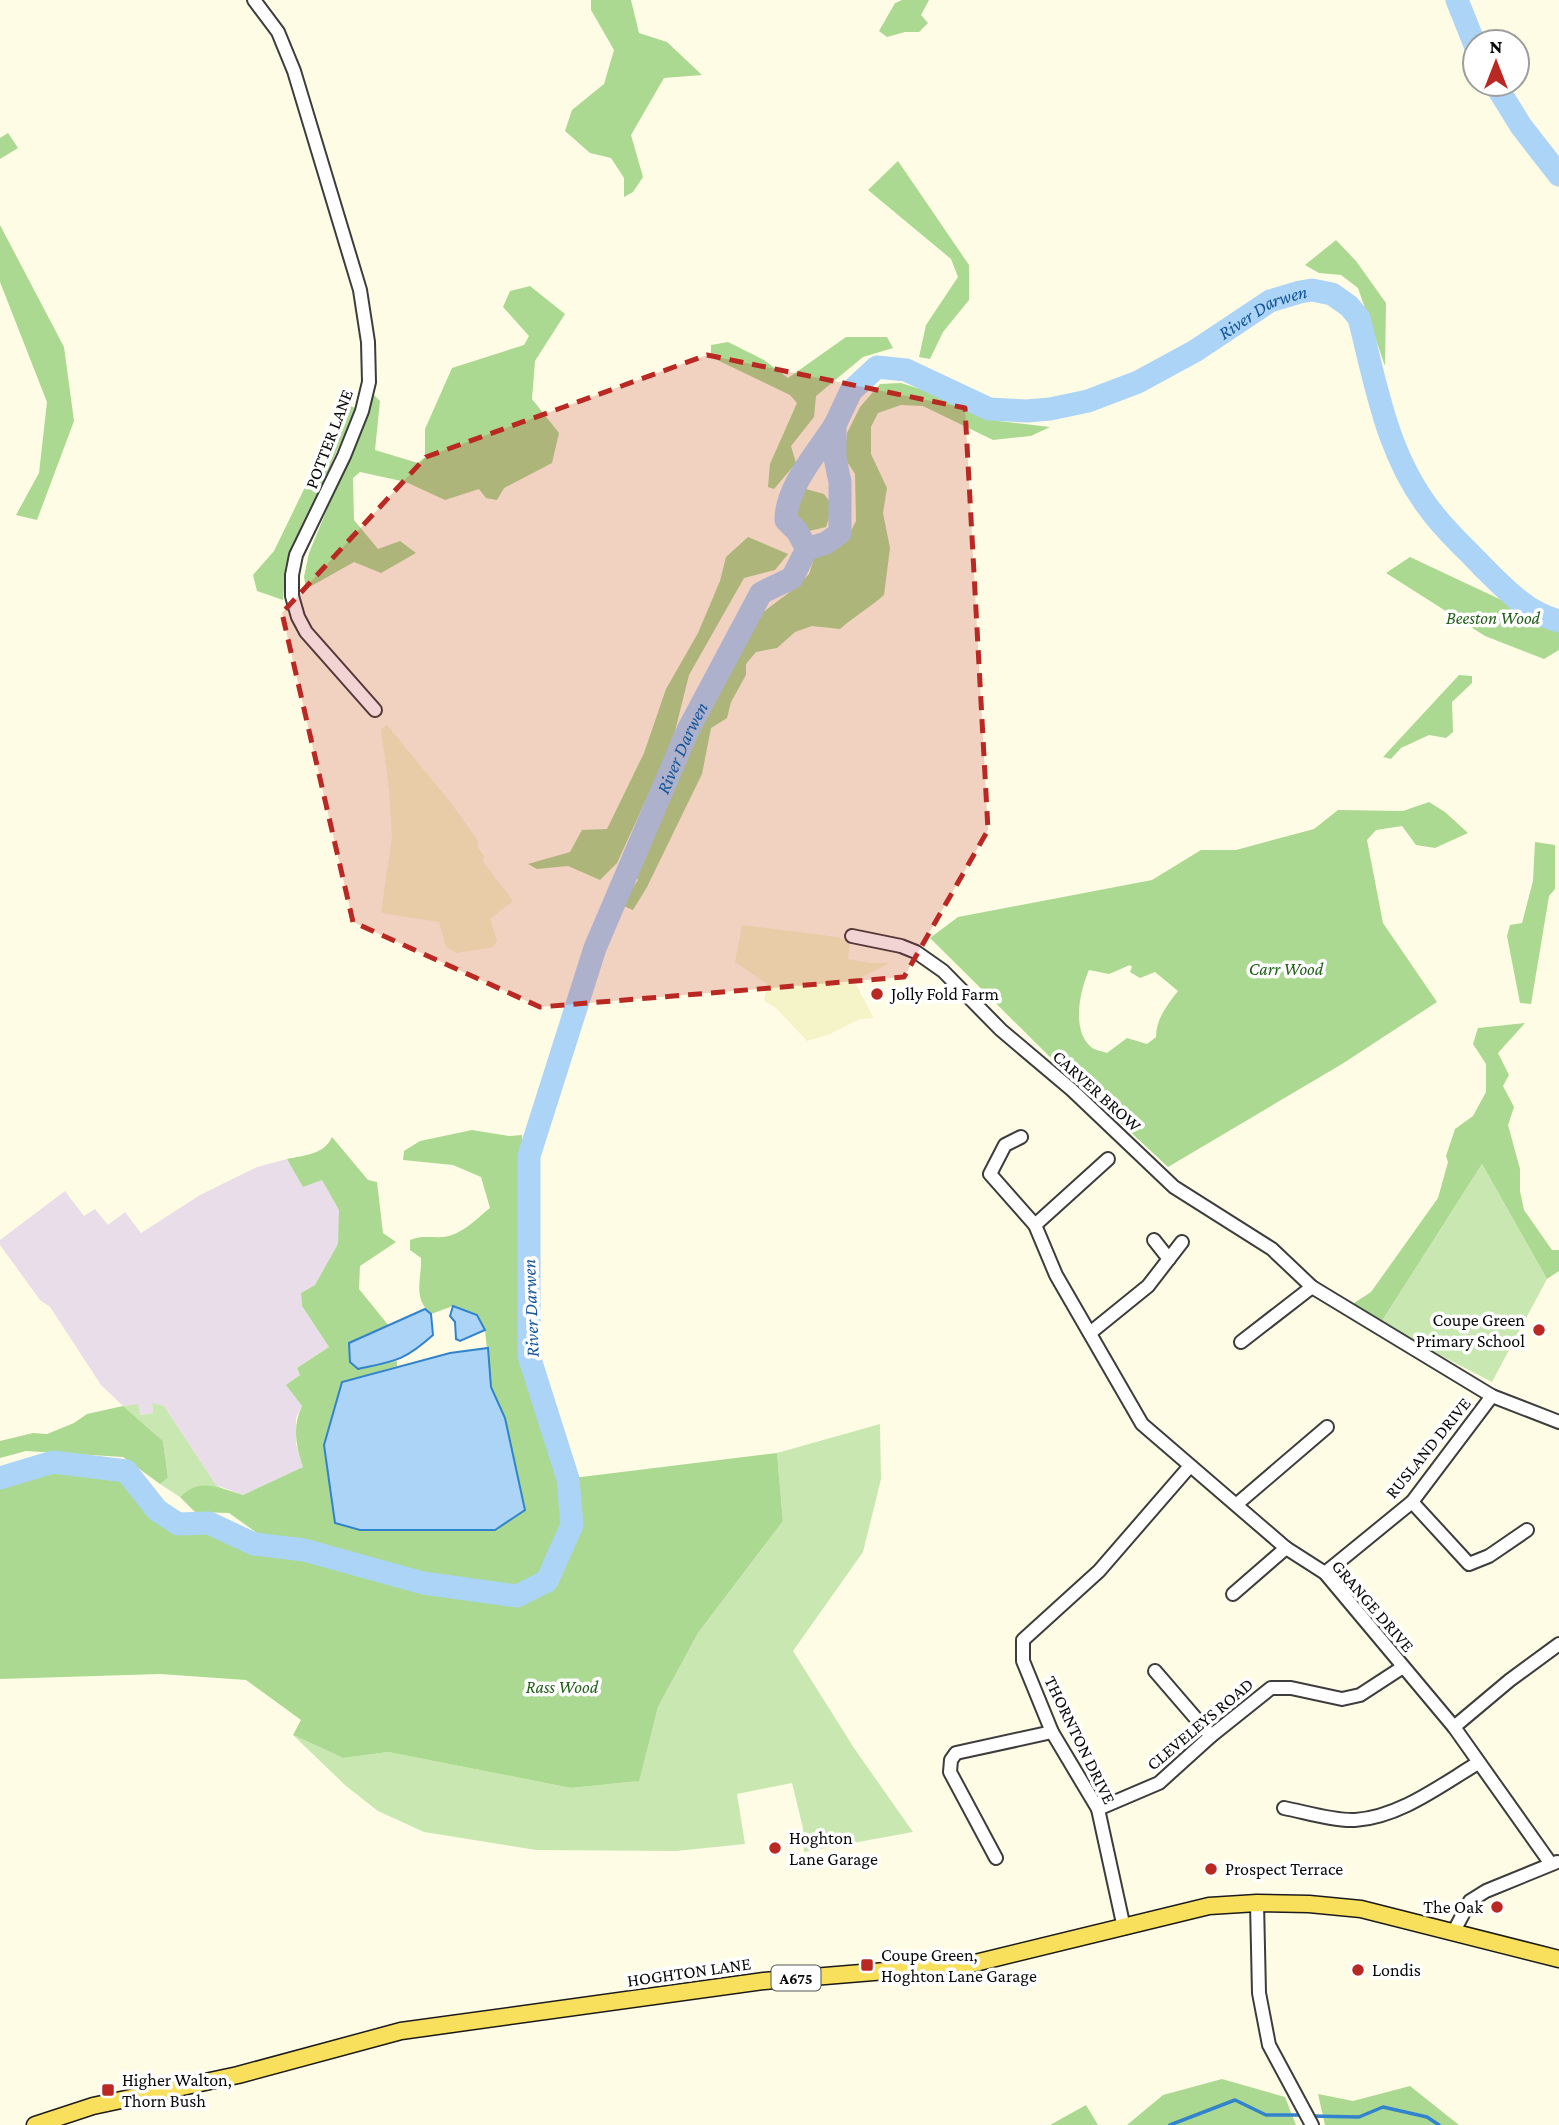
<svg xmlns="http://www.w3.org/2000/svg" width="1559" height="2125" font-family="'Crimson Pro',serif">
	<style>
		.industrial { fill: #e9dde9 }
		.farmland { fill: #f4f4c8 }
		.green { fill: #c9e8b1 }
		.forest { fill: #abd991; fill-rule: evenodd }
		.water { fill: #abd4f6; stroke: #3283cd; stroke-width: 2 }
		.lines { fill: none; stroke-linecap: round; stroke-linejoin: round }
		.stream { stroke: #3283cd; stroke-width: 3.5 }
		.river { stroke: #abd4f6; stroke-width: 23 }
		.minor-casing { stroke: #3d3d3d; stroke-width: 16 }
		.major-casing { stroke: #1b1b1b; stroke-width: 19 }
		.minor { stroke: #fff; stroke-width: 12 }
		.major { stroke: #f9e05c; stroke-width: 16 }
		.marked { fill: #b92823; fill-opacity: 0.2; stroke: #b92823; stroke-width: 5; stroke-dasharray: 14 9; stroke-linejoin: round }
		.poi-dot { fill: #b92823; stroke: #fff; stroke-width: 2.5 }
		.labels { text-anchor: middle; stroke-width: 7; stroke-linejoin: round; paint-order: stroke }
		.shield { fill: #fff; stroke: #545454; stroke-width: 2 }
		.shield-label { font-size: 16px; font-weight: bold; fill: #0a0a0a }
		.street-label { font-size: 18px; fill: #0a0a0a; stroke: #fff }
		.park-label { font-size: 18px; font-style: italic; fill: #24601b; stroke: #fff }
		.poi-label { font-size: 18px; fill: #0a0a0a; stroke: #fff; text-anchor: start }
		.water-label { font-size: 19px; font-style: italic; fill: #14559a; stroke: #fff }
	</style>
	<rect width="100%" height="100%" fill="#fffce6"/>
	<path class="industrial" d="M287 1159 293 1169 322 1179 339 1210V1244L315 1285 301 1293 302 1306 329 1347 297 1368 300 1375 287 1385 302 1406 296 1418V1444L303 1467 243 1495 216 1485 164 1406 152 1404 153 1413 139 1415 138 1405 123 1406 101 1385 50 1307 40 1300 0 1245V1240L65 1191 84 1216 95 1209 108 1225 125 1212 141 1233 200 1195 257 1167Z"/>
	<g class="farmland">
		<path d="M387 725 451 803 478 841 477 847 485 857 482 860 513 901 490 919 497 941 493 947 457 953 446 947 439 922 381 913 392 837 389 789 381 729Z"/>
		<path d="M742 925 837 937 850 942 848 959 871 963H890L854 981 874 1018 860 1019 828 1035 807 1041 776 1008 764 1001 767 984 735 962Z"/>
	</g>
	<g class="green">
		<path d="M1482 1164 1547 1279 1492 1382 1380 1324Z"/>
		<path d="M152 1403 164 1406 216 1485 225 1490C207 1485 194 1483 180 1497L160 1484 168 1478 163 1441 123 1406 138 1404 140 1415 153 1413Z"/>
		<path d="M880 1424 881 1479 863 1552 793 1651 854 1748 913 1832 804 1852 803 1828 792 1783 737 1794 745 1844 676 1851 536 1850 424 1832 378 1811 346 1786 293 1735 343 1758 388 1752 571 1788 638 1781 658 1707 698 1633 783 1521 777 1453Z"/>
	</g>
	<g class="forest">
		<path d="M591 0H631L639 33 667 42 702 75 664 78 631 135 643 177 633 192 624 197V178L611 158 590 153 565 131 572 110 604 84 614 50 591 10Z"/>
		<path d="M902 0H929L921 15 928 23 919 32H905L887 37 879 31 895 3Z"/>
		<path d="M8 133 18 148 0 159V138Z"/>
		<path d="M898 161 969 265V300L943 332 930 359 919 357 926 325 958 277 951 259 868 190Z"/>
		<path d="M0 225 64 347 74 421 37 520 16 515 39 473 47 402 0 282Z"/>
		<path d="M1336 240 1356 261 1386 303 1385 366 1358 288 1341 275 1319 273 1305 265Z"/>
		<path d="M530 286 565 314 535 361 532 399 559 433 552 463 504 488 497 500 486 498 479 489 445 500 406 482 360 472 353 478 354 520 378 549 400 541 416 553 381 573 354 562 306 589 304 577 309 553 374 395 380 401 375 450 418 463 425 457V429L452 368 524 345 529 336 503 307 510 291Z"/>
		<path d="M846 337H887L893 348 863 357 816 396 814 417 791 446 796 463 774 489 768 487 770 464 797 403 790 395 711 357V345L728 342 764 360 788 378Z"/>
		<path d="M901 383 951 399 998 421 1050 427 1031 436 993 440 923 406 901 405 878 413 871 427V454L887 488 883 513 890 548 884 595C869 608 855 616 840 629L812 626 795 632 777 648 756 652 746 664V675L731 702 727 718 711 728 702 774 647 887 633 910 621 905 638 880 634 873 697 728 758 616 795 588 809 574 815 556 845 543 856 521 855 474 844 457 847 433 860 407 880 384Z"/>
		<path d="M350 406 356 408 286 565 283 600 257 591 253 575 274 551 325 446Z"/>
		<path d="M806 489 824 494 833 506 826 527 809 531 799 525 792 516 795 501Z"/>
		<path d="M748 537 788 554 775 570 744 578 689 675 672 743 617 863 600 880 568 866 537 869 528 864 570 852 582 830 607 829 644 753 666 689 698 633 720 581 726 557Z"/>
		<path d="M1410 557 1559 627V650L1544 659 1485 636 1386 573Z"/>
		<path d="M1459 675 1472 676V683L1452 702 1453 732 1446 738 1429 735 1401 748 1391 759 1383 757Z"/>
		<path d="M1429 802 1445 812 1468 833 1435 848 1416 845 1402 826 1376 830 1367 840 1383 923 1437 1002 1342 1064 1168 1167 1050 1057 930 938 958 917 1152 880 1201 850H1236L1314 829 1338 810 1403 811ZM1130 965 1132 967 1130 972 1140 978 1155 972 1178 991C1167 1005 1156 1019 1156 1037L1147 1044 1127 1038 1107 1053C1102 1051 1094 1050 1091 1047 1071 1030 1080 990 1089 970L1109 974Z"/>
		<path d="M1535 842 1555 845V889L1549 896 1531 1004 1520 1003 1507 936 1510 925 1522 923 1533 881Z"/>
		<path d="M1525 1023 1498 1053 1509 1075 1503 1086 1514 1107 1508 1125 1520 1169V1191L1524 1210 1552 1250H1559V1271L1547 1279 1482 1164 1380 1324 1351 1305 1371 1292 1438 1198 1448 1162 1446 1156 1455 1129 1473 1116 1486 1092V1064L1473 1044 1478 1028Z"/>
		<path d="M472 1130 509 1136 522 1135V1363L564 1480 566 1526 544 1574 515 1590 423 1578 257 1533 229 1513 195 1512 180 1497C200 1477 219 1488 243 1495L303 1467C296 1446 292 1427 302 1406L286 1385 300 1375 297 1368 329 1347 302 1306 301 1293 315 1285 338 1244 339 1210 322 1180 303 1187 287 1159C304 1155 324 1155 332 1137L368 1180 377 1182 383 1233 396 1242 360 1266 359 1289 389 1326 349 1343 350 1361 358 1369 397 1361V1366L342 1382 335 1523 360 1530H495L505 1418 491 1387 485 1330 453 1306 431 1314C412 1298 422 1278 421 1258L410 1250V1240C422 1235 431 1238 443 1237 462 1235 476 1219 490 1208L481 1177 453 1165 403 1160 404 1151 420 1141Z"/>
		<path d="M123 1406 163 1441 168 1478 160 1484 123 1457 26 1451 0 1458V1441L33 1433 47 1434 74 1423 87 1414Z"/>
		<path d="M777 1453 783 1521 698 1633 658 1707 639 1781 571 1788 388 1752 343 1758 293 1735 301 1720 246 1680 160 1674 0 1679V1485L54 1468 123 1475 151 1510 177 1527 208 1526 254 1548 304 1554 421 1587 516 1601 552 1585 576 1525 573 1478Z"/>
		<path d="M1222 2079 1285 2097 1296 2125H1127L1163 2095Z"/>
		<path d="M1410 2086 1459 2125H1325L1318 2094 1353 2101Z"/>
		<path d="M1086 2105 1098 2125H1050Z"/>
	</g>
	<g class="water">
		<path d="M453 1306 477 1315 485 1330 460 1341 456 1339 455 1322 450 1316Z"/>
		<path d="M425 1309 431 1314 433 1335C404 1361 395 1361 358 1369L350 1362 349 1343Z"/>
		<path d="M488 1348 491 1387 505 1418 525 1510 495 1530H360L335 1523 324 1445 342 1382 450 1353Z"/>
	</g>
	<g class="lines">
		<g class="stream">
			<path d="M1310 2116 1359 2117 1383 2107 1427 2117 1439 2125"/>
			<path d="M1170 2125 1235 2100 1266 2115H1302"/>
		</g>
		<g class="river">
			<path d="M1457 0 1475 45"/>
			<path d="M1495 84 1521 126 1559 175"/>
			<path d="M807 549 797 531 786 520C786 487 817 453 835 425"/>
			<path id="s1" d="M0 1478 53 1462 126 1471 157 1510 178 1524 209 1523 254 1544 304 1550 423 1583 517 1596 547 1581 572 1525 568 1479 529 1356V1156L595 948 688 730 761 593 792 578 807 549 826 543 840 533V482L835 458V425L851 391 877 367 906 370 989 409 1027 411 1050 409 1088 401 1138 382 1195 351 1270 301 1300 292 1312 290 1332 294 1349 306 1359 318C1376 385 1387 455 1431 511 1446 531 1465 548 1482 566 1504 588 1527 613 1559 621"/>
		</g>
		<defs>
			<g id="minor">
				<path d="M254 0 278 32 294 71 360 290 368 342 369 382 362 411 344 456 296 555 292 575V596L298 617 306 632 375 710"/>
				<path d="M852 936 901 946 916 952 943 971 1001 1030 1072 1090 1174 1187 1272 1249 1312 1287 1492 1396 1559 1422"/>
				<path d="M1021 1137 1005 1145 990 1174 1035 1225 1056 1275 1142 1424 1286 1548 1325 1573 1454 1727 1551 1864"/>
				<path d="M1035 1225 1108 1159"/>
				<path d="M1154 1240 1169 1259"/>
				<path d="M1090 1333 1148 1286 1182 1242"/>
				<path d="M1241 1342 1312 1287"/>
				<path d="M1412 1502 1469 1564 1489 1556 1527 1530"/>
				<path d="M1237 1504 1327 1427"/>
				<path d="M1325 1573 1412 1502 1492 1396"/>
				<path d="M1233 1594 1286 1548"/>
				<path d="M1155 1671 1211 1736"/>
				<path d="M1454 1727 1510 1680 1559 1644"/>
				<path d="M1284 1808C1305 1812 1334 1821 1355 1820 1400 1817 1441 1785 1478 1763"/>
				<path d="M1098 1809 1159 1783 1211 1736 1271 1688H1291L1342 1699 1360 1695 1403 1667"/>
				<path d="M996 1858 950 1772 951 1760 956 1753 1052 1732"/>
				<path d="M1257 1903 1259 1993 1269 2045 1312 2125"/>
				<path d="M1124 1928 1098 1809 1052 1732 1023 1661V1640L1099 1571 1190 1466"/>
				<path d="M1454 1931 1470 1901 1486 1891 1557 1862"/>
			</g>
			<path id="major" d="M35 2125 93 2106 238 2075 401 2031 764 1981 971 1964 1209 1906 1257 1903 1309 1904 1361 1909 1559 1959"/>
		</defs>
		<use href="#minor" class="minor-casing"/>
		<use href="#major" class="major-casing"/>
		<use href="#minor" class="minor"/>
		<use href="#major" class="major"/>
	</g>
	<path class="marked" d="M707 355 965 408 988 830 904 977 540 1007 353 922 282 613 426 457Z"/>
	<g class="poi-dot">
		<circle cx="877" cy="994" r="7"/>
		<circle cx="1539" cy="1330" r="7"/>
		<circle cx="775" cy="1848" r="7"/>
		<circle cx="1211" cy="1869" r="7"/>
		<circle cx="1497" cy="1907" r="7"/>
		<rect x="860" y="1958" width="14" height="14" rx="3.5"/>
		<circle cx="1358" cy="1970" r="7"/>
		<rect x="101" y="2083" width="14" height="14" rx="3.5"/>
	</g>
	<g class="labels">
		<rect class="shield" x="771.5" y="1965.5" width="49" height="25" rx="5"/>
		<g class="shield-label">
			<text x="796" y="1984">A675</text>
		</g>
		<g class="street-label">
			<text transform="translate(329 439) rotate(-69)" y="6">POTTER LANE</text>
			<text transform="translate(1097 1091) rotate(42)" y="6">CARVER BROW</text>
			<text transform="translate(1428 1448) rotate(-51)" y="6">RUSLAND DRIVE</text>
			<text transform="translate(1373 1606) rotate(49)" y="6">GRANGE DRIVE</text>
			<text transform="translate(1200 1724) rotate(-40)" y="6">CLEVELEYS ROAD</text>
			<text transform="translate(1080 1740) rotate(64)" y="6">THORNTON DRIVE</text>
			<text transform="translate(689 1972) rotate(-8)" y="6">HOGHTON LANE</text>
		</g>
		<g class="park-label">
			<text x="1493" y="624">Beeston Wood</text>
			<text x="1286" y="975">Carr Wood</text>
			<text x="562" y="1693">Rass Wood</text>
		</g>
		<g class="poi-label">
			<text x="891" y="1000">Jolly Fold Farm</text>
			<text x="1525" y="1326" text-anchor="end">Coupe Green<tspan x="1525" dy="21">Primary School</tspan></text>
			<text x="789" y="1844">Hoghton<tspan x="789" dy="21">Lane Garage</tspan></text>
			<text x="1225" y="1875">Prospect Terrace</text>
			<text x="1483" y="1913" text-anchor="end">The Oak</text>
			<text x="881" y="1961">Coupe Green,<tspan x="881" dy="21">Hoghton Lane Garage</tspan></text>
			<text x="1372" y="1976">Londis</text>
			<text x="122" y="2086">Higher Walton,<tspan x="122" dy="21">Thorn Bush</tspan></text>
		</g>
		<g class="water-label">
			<text dy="7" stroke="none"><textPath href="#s1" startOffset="2338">River Darwen</textPath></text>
			<text dy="7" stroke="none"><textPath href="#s1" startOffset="1460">River Darwen</textPath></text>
			<text transform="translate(530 1308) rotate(-92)" y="7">River Darwen</text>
		</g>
	</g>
	<g transform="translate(1496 63)"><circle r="33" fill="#ffffff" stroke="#9d9d9d" stroke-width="2"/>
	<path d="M0-5L12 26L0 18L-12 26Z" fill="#b92823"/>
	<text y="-10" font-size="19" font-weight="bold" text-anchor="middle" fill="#0a0a0a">N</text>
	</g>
</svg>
